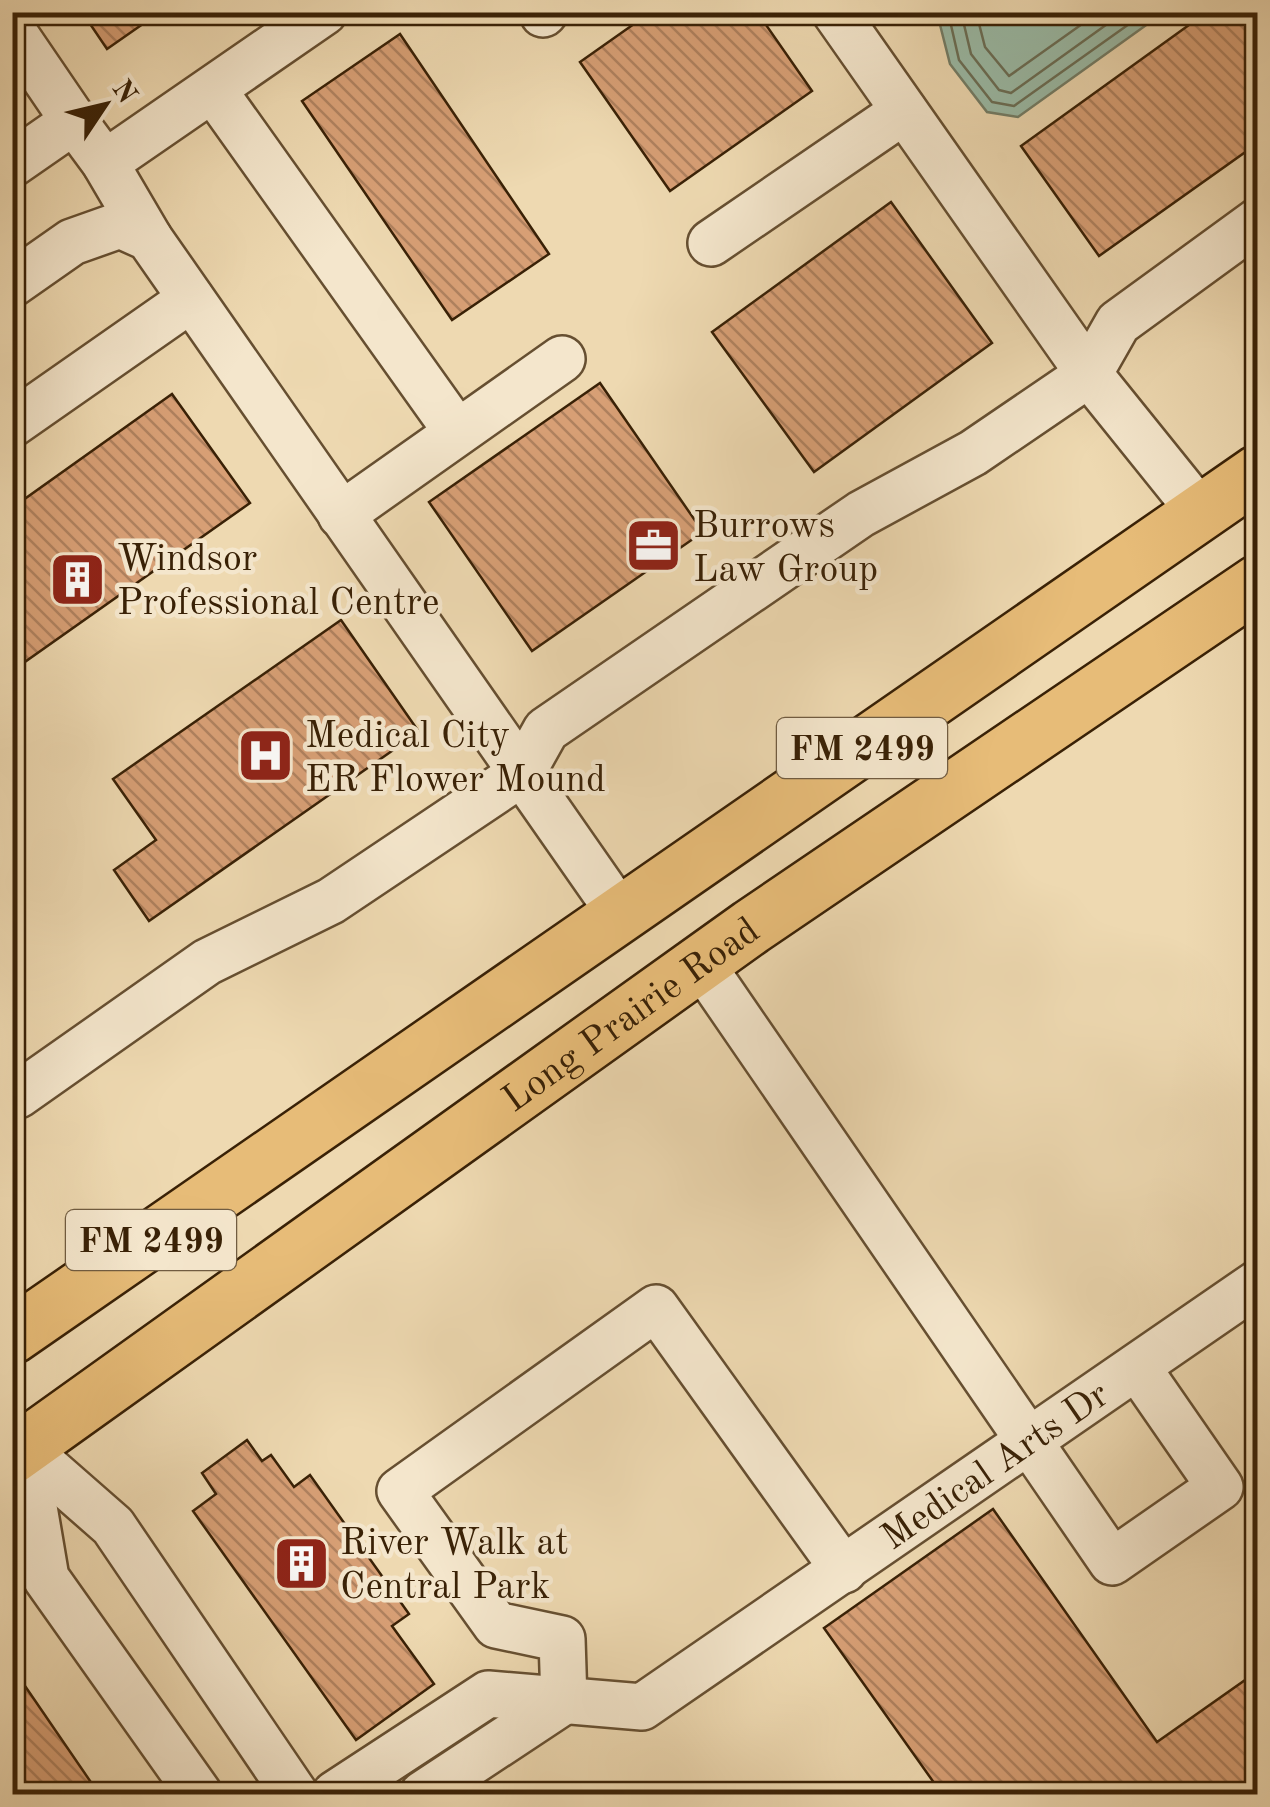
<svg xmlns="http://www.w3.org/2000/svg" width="1270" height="1807" font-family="'Old Standard TT',serif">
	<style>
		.water { fill: #9abba7; stroke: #737d67; stroke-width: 2.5 }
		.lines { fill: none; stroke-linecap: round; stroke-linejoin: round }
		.shore { stroke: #6a6e56; stroke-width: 2.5 }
		.building { fill: url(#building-back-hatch); stroke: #392106; stroke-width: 2.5 }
		.minor-casing { stroke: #664f31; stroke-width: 50 }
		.major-casing { stroke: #392106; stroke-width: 60 }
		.minor { stroke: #f4e6cc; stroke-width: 45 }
		.major { stroke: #e7bc78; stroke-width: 55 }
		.labels { text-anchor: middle; stroke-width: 9; stroke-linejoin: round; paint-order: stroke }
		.shield { fill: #f4e6cc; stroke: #715c41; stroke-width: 2.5 }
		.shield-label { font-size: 35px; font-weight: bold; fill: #392106 }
		.poi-label { font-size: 38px; fill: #392106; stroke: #f4e6cc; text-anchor: start }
		.street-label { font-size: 38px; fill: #392106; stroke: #f4e6cc }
	</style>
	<defs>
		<pattern id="building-back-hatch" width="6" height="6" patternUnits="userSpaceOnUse" patternTransform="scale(2.5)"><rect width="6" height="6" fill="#d79f75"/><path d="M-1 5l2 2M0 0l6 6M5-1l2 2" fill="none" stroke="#af815e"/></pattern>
	</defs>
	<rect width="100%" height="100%" fill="#eed9b1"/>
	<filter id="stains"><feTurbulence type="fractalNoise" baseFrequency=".002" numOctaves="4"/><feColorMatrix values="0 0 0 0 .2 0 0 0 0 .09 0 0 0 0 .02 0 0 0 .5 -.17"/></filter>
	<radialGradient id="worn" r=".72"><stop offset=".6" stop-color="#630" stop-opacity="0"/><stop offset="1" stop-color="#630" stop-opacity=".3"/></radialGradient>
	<path class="water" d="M937 13 938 12 1163 13 1018 117 987 112 950 64Z"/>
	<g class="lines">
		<g class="shore">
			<path d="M948 12 959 60 992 102 1014 106 1146 12"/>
			<path d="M961 12 971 54 999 90 1011 93 1124 12"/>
			<path d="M976 12 985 47 1009 76 1099 12"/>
		</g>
	</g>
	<g class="building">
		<path d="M82 12H160L107 49Z"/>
		<path d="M651 12H757L812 91 670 191 580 62Z"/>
		<path d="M1207 12H1249L1258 25V143L1099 256 1021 146Z"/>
		<path d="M400 34 549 254 452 320 302 101Z"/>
		<path d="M891 202 992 343 814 472 712 332Z"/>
		<path d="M600 383 703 532 532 651 429 502Z"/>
		<path d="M172 394 250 503 12 671V508Z"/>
		<path d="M341 620 419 732 149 921 114 870 156 840 113 779Z"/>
		<path d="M247 1440 262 1461 271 1455 294 1487 310 1475 409 1614 392 1626 434 1684 356 1740 193 1511 216 1494 202 1473Z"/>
		<path d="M993 1509 1157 1742 1258 1671V1794H942L824 1628Z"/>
		<path d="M12 1667 99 1794H12Z"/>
	</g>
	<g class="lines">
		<defs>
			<g id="minor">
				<path d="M835 12 1089 374 1201 513"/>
				<path d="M543 14 545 12"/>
				<path d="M12 30 74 121"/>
				<path d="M214 91 457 432"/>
				<path d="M105 163 324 12"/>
				<path d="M12 164 74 121 105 163 149 238"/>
				<path d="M711 243 904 111"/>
				<path d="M12 284 72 242 120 225 149 238 621 915"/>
				<path d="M12 424 191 299"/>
				<path d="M341 515 562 359"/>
				<path d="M700 962 1112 1562 1220 1487 1137 1367"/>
				<path d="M12 1096 18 1095 207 962 331 901 522 773 546 730 861 514 973 453 1089 374 1118 323 1258 221"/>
				<path d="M12 1431 24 1448 113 1526 295 1794"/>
				<path d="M24 1448 46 1578 199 1794"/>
				<path d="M564 1701 562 1639 496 1625 400 1491 656 1308 844 1570"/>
				<path id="s1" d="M335 1794 488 1694 642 1707 1258 1283"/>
				<path d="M423 1794 564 1701"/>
			</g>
			<g id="major">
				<path d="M12 1336 1258 473"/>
				<path id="s2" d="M12 1456 751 927 1258 583"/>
			</g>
		</defs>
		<use href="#minor" class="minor-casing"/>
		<use href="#major" class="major-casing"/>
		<use href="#minor" class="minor"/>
		<use href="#major" class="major"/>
	</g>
	<defs>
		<symbol id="office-square" viewBox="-11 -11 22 22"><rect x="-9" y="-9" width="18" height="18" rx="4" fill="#8f2418" stroke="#f4e6cc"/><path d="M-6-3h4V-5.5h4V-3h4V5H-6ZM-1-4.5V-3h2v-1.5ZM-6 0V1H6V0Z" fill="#fff"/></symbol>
		<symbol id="building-square" viewBox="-11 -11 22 22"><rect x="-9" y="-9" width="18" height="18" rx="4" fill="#8f2418" stroke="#f4e6cc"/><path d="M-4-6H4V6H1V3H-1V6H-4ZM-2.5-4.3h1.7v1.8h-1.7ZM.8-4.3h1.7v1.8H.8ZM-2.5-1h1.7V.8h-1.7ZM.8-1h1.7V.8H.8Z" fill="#fff"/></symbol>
		<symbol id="hospital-square" viewBox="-11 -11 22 22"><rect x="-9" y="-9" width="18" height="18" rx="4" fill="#8f2418" stroke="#f4e6cc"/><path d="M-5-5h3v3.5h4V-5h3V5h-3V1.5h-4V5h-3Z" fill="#fff"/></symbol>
	</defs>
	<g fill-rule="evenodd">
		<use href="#office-square" x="622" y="514" width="63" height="63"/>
		<use href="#building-square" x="46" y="548" width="63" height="63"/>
		<use href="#hospital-square" x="234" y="724" width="63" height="63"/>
		<use href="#building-square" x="270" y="1532" width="63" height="63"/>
	</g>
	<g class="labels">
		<g class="shield">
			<rect x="777" y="718" width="170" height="60" rx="8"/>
			<rect x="66" y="1210" width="170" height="60" rx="8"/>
		</g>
		<g class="shield-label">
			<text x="862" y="760">FM 2499</text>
			<text x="151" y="1252">FM 2499</text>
		</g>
		<g class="poi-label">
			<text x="693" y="537">Burrows<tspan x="693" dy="44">Law Group</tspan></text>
			<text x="117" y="570">Windsor<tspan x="117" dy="44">Professional Centre</tspan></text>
			<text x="305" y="747">Medical City<tspan x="305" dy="44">ER Flower Mound</tspan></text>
			<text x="340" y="1554">River Walk at<tspan x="340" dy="44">Central Park</tspan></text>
		</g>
		<g class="street-label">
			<text dy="13" stroke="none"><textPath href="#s2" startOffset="760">Long Prairie Road</textPath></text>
			<text dy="13" stroke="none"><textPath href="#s1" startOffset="765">Medical Arts Dr</textPath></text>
		</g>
	</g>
	<rect width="1270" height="1807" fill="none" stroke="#eed9b1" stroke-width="50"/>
	<rect x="15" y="15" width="1240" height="1777" fill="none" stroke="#392106" stroke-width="5"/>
	<rect x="25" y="25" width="1220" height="1757" fill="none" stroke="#392106" stroke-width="2.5"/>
	<g transform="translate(105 105) rotate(55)" stroke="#f4e6cc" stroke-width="8" paint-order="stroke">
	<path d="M0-8L18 38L0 25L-18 38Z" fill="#392106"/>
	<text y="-15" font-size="28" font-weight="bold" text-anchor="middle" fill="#392106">N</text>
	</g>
	<rect width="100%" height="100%" filter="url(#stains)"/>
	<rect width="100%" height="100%" fill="url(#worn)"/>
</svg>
